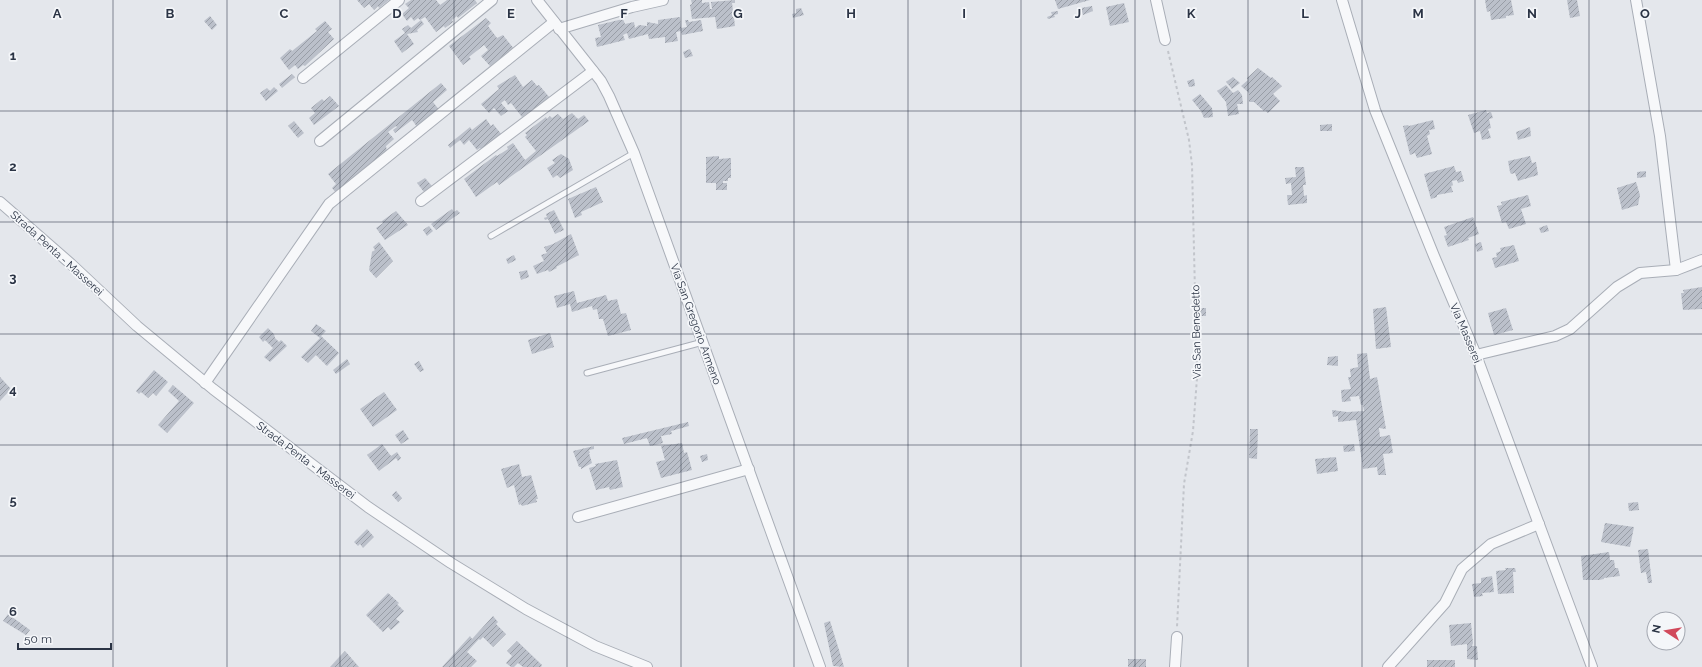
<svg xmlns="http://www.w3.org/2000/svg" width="1702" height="667" font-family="Raleway,sans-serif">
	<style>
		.building { fill: url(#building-hatch) }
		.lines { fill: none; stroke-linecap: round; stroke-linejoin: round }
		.service-casing { stroke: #a9aeb7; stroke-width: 7 }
		.minor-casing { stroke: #a9aeb7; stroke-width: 12 }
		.path { stroke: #c2c5cb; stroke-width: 2; stroke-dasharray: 3 3; stroke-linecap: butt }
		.service { stroke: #f7f8fa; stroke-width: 5 }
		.minor { stroke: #f7f8fa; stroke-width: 10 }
		.grid { fill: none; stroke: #2b3445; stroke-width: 1; stroke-opacity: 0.55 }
		.labels { text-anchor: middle; stroke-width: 3.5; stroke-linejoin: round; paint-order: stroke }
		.street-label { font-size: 11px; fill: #2b3445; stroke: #f4f6f9 }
		.grid-label { font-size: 13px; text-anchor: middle; font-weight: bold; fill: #2b3445; stroke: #f4f6f9; stroke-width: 3.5; stroke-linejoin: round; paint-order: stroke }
	</style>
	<defs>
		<pattern id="building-hatch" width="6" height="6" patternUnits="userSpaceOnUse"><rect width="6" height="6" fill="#bbc0ca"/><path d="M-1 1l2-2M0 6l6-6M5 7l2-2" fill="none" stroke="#989da6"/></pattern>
	</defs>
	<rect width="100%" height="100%" fill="#e4e7ec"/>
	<g class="building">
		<path d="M357 0H389L379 8 378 6 374 10 369 4 364 8Z"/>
		<path d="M411 0H436L440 5 447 0H475L477 3 458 18 457 16 452 20 453 22 445 28 444 26 436 32 425 17 420 20 418 18 414 21 411 17 407 21 402 14 409 8 405 4Z"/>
		<path d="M691 0H702V3L709 2 710 9H712L711 2 735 0V3H732L735 26 717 29 715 17 692 19 690 5 692 4Z"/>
		<path d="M1055 0H1090L1058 9Z"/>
		<path d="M1485 0H1511L1514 15 1506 16V18L1491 20 1490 11 1487 12Z"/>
		<path d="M1567 0H1577L1580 16 1570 18Z"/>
		<path d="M1124 3 1129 22 1110 26 1106 7Z"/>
		<path d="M1092 6 1093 11 1083 15 1081 8Z"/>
		<path d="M801 8 804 15 793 18 792 14 796 13V9Z"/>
		<path d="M1058 11V14L1054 15 1055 17 1048 19 1047 17 1052 15 1051 12Z"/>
		<path d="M210 16 217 25 212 30 204 21Z"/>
		<path d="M680 17 681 28 687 27 685 20H688L689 22 701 20 703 31 682 35 681 31 676 32 678 41 665 43V37L649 39 648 34 629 39 627 33 623 35 625 40 597 47 595 38 601 37 598 25 623 19 625 24 634 22 635 28 639 25 647 26V22L658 24V20Z"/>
		<path d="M486 18 491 23 488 26 497 38 503 35 514 49 510 52 509 51 490 66 481 56 488 50 484 45 469 57 471 59 463 65 449 46Z"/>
		<path d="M421 20 424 24 417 30 418 32 407 34 414 44 402 53 394 41 405 33 402 29 408 25 411 28Z"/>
		<path d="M325 21 332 29 328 32 334 39 305 66 303 65 298 69 295 65 289 70 280 58 290 49 292 51 317 31 315 29Z"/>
		<path d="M690 49 693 56 685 58 683 52Z"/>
		<path d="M1258 68 1271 78 1272 77 1282 86 1273 94 1280 101 1268 113 1265 110 1264 111 1254 102H1249V93L1241 86 1248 80 1247 78Z"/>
		<path d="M292 74 295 77 282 88 279 84Z"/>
		<path d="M515 75 523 87 532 80 537 86 539 85 550 98 530 113 529 112 522 117 511 103 508 105 505 100 501 103 508 111 501 116 494 108 489 113 481 104 499 89 497 86Z"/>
		<path d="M1233 77 1240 83 1232 89 1226 82Z"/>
		<path d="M1194 79 1195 86 1189 87 1187 81Z"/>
		<path d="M441 83 447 90 433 102 440 111 418 128 412 120 395 133 393 130 397 127 396 126 388 132 394 139 386 146 387 152 337 194 332 188 336 184 328 174Z"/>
		<path d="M1226 85 1233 93 1238 90 1242 95 1243 104H1237L1239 114 1228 116 1226 102 1217 91Z"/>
		<path d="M274 87 278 91 266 101 260 93 267 88 270 91Z"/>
		<path d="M1200 94 1212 108 1213 117 1204 118 1201 111 1192 100Z"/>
		<path d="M330 96 339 106 314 125 309 118 315 113 311 108 322 99 324 101Z"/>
		<path d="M1486 110 1487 113 1491 112 1493 118 1489 119 1491 128 1488 129 1491 138 1482 140 1480 131 1474 133 1468 115Z"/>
		<path d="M572 113 578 119 584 115 589 121 499 185 497 182 476 197 464 179 496 155 497 156 508 149 507 147 513 143 525 160 536 151 525 137 527 135 525 133 546 117 547 119 550 116 552 118 558 114 563 119Z"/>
		<path d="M486 119 491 126 493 124 502 135 482 150 480 148 477 150 469 140 464 145 460 140 450 148 448 145 470 127 472 130Z"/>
		<path d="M1433 120 1435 129 1429 130 1430 134 1427 136 1432 154 1417 158 1415 153 1410 155 1403 126 1408 125 1409 126Z"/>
		<path d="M294 121 304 133 298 138 288 126Z"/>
		<path d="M1332 124V131H1320V125Z"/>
		<path d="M1530 127 1531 136 1518 140 1516 132Z"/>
		<path d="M561 154 569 159 573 170 560 178 557 175 553 178 547 168 555 163 552 160Z"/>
		<path d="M719 156V159L731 158V178H728V181H723V183H727V190H716V183H706V157Z"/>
		<path d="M1530 156 1532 163 1536 162 1538 175 1518 181 1515 173 1511 174 1510 172 1508 161Z"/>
		<path d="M1454 166 1456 172 1461 171 1464 181 1458 183 1457 180 1452 181 1453 185 1451 186 1453 192 1437 195V197L1431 199 1424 174Z"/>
		<path d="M1295 167H1304L1306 185H1303L1304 196 1307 195V203L1288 205 1287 195H1292L1291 183 1286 184 1285 178 1296 177Z"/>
		<path d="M1646 171V177L1637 178V172Z"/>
		<path d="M425 178 432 186 424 192 417 183Z"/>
		<path d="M1636 182 1640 195 1638 205 1622 210 1617 188Z"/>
		<path d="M596 187 603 202 581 212 582 215 575 218 568 199Z"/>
		<path d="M1528 195 1531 206 1521 209 1526 224 1509 229 1506 222 1502 223 1497 206 1502 205 1501 202Z"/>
		<path d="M452 209 454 212 457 210 460 213 436 230 431 224Z"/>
		<path d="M554 210 564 230 555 234 548 219 545 220 544 218 547 217 546 214Z"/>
		<path d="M396 211 408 225 385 240 376 228 383 223 382 221Z"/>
		<path d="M1473 217 1479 234 1468 238 1469 240 1448 247 1444 236 1447 235 1444 227Z"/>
		<path d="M1547 225 1549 231 1541 233 1539 228Z"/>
		<path d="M429 226 433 231 427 236 423 230Z"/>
		<path d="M571 234 579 255 556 267 557 268 549 272 548 270 537 274 533 266 544 261 541 255 547 253 544 247 553 244Z"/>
		<path d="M379 242 393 261 376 278 369 270 372 252 375 250 373 247Z"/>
		<path d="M1481 242 1483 250 1477 252 1475 244Z"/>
		<path d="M1514 245 1519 261 1495 268 1492 258 1497 257 1496 253 1501 251 1500 248Z"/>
		<path d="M514 255 516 260 508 264 506 259Z"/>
		<path d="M527 270 529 277 521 280 519 272Z"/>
		<path d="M1702 287V309L1683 310 1681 293H1684L1683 290Z"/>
		<path d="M574 291 577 303 606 295 608 301 617 299 621 314 626 313 631 330 608 336 603 319H599L597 309 593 310 592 306 572 312 570 304 557 308 554 296Z"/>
		<path d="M1386 307 1391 347 1376 349 1373 309Z"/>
		<rect x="1200" y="308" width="6" height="8"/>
		<path d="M1506 308 1513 330 1494 335 1488 313Z"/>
		<path d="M316 324 326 331 321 336 339 353 327 366 316 355 308 363 301 357 320 338 311 331Z"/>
		<path d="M268 328 274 334 275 338 279 342 281 340 287 346 270 362 264 357 273 348 265 340 263 342 259 337Z"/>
		<path d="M550 333 554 347 532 354 528 340Z"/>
		<path d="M1367 353 1370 379 1377 377 1386 429 1379 428 1380 437 1390 435 1393 453 1383 454 1386 475H1378L1377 467 1363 469 1356 420 1338 422V416L1333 417 1332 410 1347 412 1364 411 1363 405H1361L1359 396 1350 397 1351 401 1342 402 1341 390 1351 389 1348 377H1351L1350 369 1358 367 1357 354Z"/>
		<path d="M1338 356V366L1327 365 1328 357Z"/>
		<path d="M347 359 350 364 336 374 333 370Z"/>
		<path d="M419 361 424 370 420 372 414 364Z"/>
		<path d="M154 370 168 382 156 396 153 393 148 398 141 392 139 394 136 391Z"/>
		<path d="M0 377 11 389 0 401Z"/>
		<path d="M173 385 194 403 167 433 158 425 179 401 168 391Z"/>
		<path d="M384 392 397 410 373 427 360 409Z"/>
		<path d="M688 422 689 426 671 431 672 434 661 436 663 443 650 446 647 438 624 444 622 438Z"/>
		<path d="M1250 429H1258L1257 459 1249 458Z"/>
		<path d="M403 430 409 439 401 444 395 435Z"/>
		<path d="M682 443 684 453 687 452 692 470 661 478 656 462 665 460 661 446Z"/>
		<path d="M382 444 391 456 397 452 401 458 398 461 396 458 379 471 367 455Z"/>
		<path d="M1354 444 1355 451 1344 452 1343 446Z"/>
		<path d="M594 446V449L589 450 590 453H589L592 463 581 469V467H579L573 451Z"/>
		<path d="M707 454 708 460 702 462 700 456Z"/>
		<path d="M1336 457 1338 471 1317 474 1315 459Z"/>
		<path d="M617 460 623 487 610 490 609 487 596 490 589 468 596 466 595 464Z"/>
		<path d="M519 464 522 477 531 475 538 499H536L537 502 522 506 521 504 519 505 514 485 507 488 501 469Z"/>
		<path d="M396 491 402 498 398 502 392 495Z"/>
		<path d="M1638 502 1639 510 1629 511 1628 503Z"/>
		<path d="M1605 523 1634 527 1630 547 1601 542Z"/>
		<path d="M367 529 374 537 363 548 360 544 358 546 354 542Z"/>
		<path d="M1648 549 1652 583H1648L1646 572 1641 573 1638 550Z"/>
		<path d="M1609 552 1610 560H1614L1615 568H1618L1620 576 1604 578V579L1599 580H1583L1581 556Z"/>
		<path d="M1505 568H1515L1516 572H1513L1514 593 1498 594 1496 571 1506 570Z"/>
		<path d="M1492 576 1494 592 1482 593 1483 596 1474 597 1472 584 1481 583V578Z"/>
		<path d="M388 593 399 603 397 604 404 611 396 619 400 622 391 630 388 627 383 632 366 615Z"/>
		<path d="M8 614 30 630 26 635 3 621Z"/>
		<path d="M493 616 498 622 496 624 506 634 493 647 483 637 480 640 479 639 467 652 477 661 471 667H442L470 636 472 639Z"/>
		<path d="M830 621 839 650 844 667 833 666 824 623Z"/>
		<path d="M1471 623 1473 643 1472 646H1477L1478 660 1467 659V644L1451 646 1449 625Z"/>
		<path d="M517 641 542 665 541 667H523L518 663 514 667H511L506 663 512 656 507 651Z"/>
		<path d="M345 651 359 667H330Z"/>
		<rect x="1128" y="659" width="18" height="8"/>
		<rect x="1427" y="660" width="28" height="7"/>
	</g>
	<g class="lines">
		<defs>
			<g id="service">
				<path d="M491 236 634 153"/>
				<path d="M587 373 703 342"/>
			</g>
			<g id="minor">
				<path d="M537 0 601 81 609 96 634 153 820 667"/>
				<path d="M1156 0 1165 40"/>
				<path d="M1342 0 1375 110 1434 256 1476 355 1592 667"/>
				<path d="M1636 0 1660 136 1676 270"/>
				<path d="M559 29 632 7 663 0"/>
				<path d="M303 78 399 0"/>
				<path d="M320 141 492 0"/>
				<path d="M421 201 593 71"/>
				<path d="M0 202 71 264 137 326 213 389 368 507 451 563 526 609 595 646 647 667"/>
				<path d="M1476 355 1555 336 1570 329 1617 287 1640 273 1676 270 1702 260"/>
				<path d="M205 383 329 204 554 22"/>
				<path d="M578 517 749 469"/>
				<path d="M1175 667 1177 637"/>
				<path d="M1388 667 1445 603 1462 569 1491 544 1539 524"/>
			</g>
		</defs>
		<use href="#service" class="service-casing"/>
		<use href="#minor" class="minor-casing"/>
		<path class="path" d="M1168 51 1189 140 1192 165 1197 378 1193 431 1184 484 1177 627"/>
		<use href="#service" class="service"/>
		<use href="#minor" class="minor"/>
	</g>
	<path class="grid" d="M113 0V667M227 0V667M340 0V667M454 0V667M567 0V667M681 0V667M794 0V667M908 0V667M1021 0V667M1135 0V667M1248 0V667M1362 0V667M1475 0V667M1589 0V667M0 111H1702M0 222H1702M0 334H1702M0 445H1702M0 556H1702"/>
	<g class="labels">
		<g class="street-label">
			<text transform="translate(57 253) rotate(42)" y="4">Strada Penta - Masserei</text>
			<text transform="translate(696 324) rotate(70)" y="4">Via San Gregorio Armeno</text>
			<text transform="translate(1196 332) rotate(-91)" y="4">Via San Benedetto</text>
			<text transform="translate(1466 333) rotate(67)" y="4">Via Masserei</text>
			<text transform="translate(306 460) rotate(37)" y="4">Strada Penta - Masserei</text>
		</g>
	</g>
	<g class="grid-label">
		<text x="57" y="18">A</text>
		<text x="170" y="18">B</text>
		<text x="284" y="18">C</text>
		<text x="397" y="18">D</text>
		<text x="511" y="18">E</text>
		<text x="624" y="18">F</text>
		<text x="738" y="18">G</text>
		<text x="851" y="18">H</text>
		<text x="964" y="18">I</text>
		<text x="1078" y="18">J</text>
		<text x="1191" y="18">K</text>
		<text x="1305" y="18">L</text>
		<text x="1418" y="18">M</text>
		<text x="1532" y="18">N</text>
		<text x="1645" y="18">O</text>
		<text x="13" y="60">1</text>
		<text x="13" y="171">2</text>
		<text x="13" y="282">3</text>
		<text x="13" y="394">4</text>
		<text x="13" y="505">5</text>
		<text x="13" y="616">6</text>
	</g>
	<g transform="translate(1666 631) rotate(282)"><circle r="19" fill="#f4f6f9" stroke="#a4a8b1"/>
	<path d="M0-3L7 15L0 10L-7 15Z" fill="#d1495b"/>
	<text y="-6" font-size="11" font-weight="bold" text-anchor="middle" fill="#2b3445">N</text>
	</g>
	<path d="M18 643v6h93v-6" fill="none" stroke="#2b3445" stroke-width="2"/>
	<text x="24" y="643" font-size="12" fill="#2b3445" stroke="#f4f6f9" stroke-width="3" paint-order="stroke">50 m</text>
</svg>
